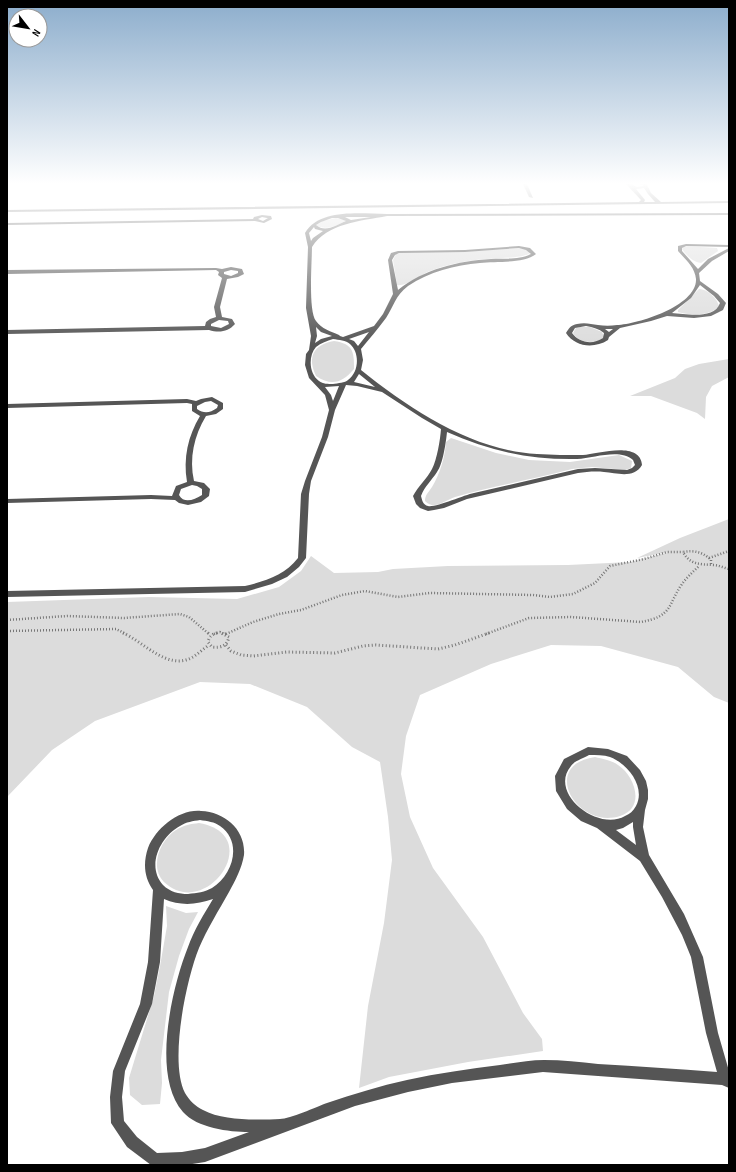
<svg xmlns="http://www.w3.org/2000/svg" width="736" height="1172" font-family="'Sofia Sans Condensed',sans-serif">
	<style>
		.green { fill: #dcdcdc }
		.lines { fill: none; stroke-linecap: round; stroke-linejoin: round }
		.path-far1 { stroke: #777; stroke-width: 2.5; stroke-dasharray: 1 2; stroke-linecap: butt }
		.path { stroke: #777; stroke-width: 3; stroke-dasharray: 1 2.5; stroke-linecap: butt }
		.street { fill: #555; fill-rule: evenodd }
	</style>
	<rect width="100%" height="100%" fill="#fff"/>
	<g class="green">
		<path d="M336 218 346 220C339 226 324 231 316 225L323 221Z"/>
		<path d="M684 246 717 248 718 251 701 263C693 262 687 256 682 249Z"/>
		<path d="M522 248 528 250 530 253C523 259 488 258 476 260 460 262 445 265 430 271 422 274 405 287 397 285L393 260 396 254 404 252H462Z"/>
		<path d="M699 289C707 289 717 298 719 306 711 316 690 316 678 312V310Z"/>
		<path d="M580 327H590L602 332 604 337C596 345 578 343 573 333L576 328Z"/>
		<path d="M334 341C353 344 354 351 354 369 343 382 332 387 316 376 307 357 313 345 334 341Z"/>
		<path d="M729 359V377L712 386 706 397 705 419 697 413 651 396H630L675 378 685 369 699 364Z"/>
		<path d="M451 438 496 453 529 460 570 462 619 455 632 461 631 468 625 470 592 467 572 469C534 479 494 486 455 497 445 500 435 511 425 501 425 495 428 493 432 487 440 474 445 457 446 442Z"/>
		<path d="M729 519V703L714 697 678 667 601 646 551 645 491 664 420 695 406 736 401 774 410 817 433 868 483 937 523 1013 542 1039 543 1051 468 1062 389 1077 359 1088 368 1006 384 923 392 860 388 817 380 762 352 747 307 707 250 684 200 682 95 721 52 750 7 797V602L149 597 237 599 279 587 301 571 311 556 334 573 378 572 393 569 448 566 568 565 630 562 669 552 637 558 680 538Z"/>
		<path d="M595 757C603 759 611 760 618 765 635 776 646 808 620 816 577 830 539 765 595 757Z"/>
		<path d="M199 823C267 835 206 922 164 882 149 867 160 840 176 830 184 825 191 824 199 823Z"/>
		<path d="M166 906 186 913 198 912 189 929 179 956 169 992 161 1060 162 1083 160 1104 142 1105 130 1095 129 1078 154 996 160 966 167 926Z"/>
	</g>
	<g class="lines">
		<g class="path-far1">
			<path d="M709 558 729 551"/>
			<path d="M711 564V560C703 552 694 550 683 552 690 565 700 564 713 565 719 565 724 568 729 569"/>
			<path d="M7 620 67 616 124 618 180 614 189 617 209 634"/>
			<path d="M7 631 116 629 126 634"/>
			<path d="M214 634 220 632 224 634"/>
			<path d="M226 634 253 622 279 614 301 610 342 595 365 591 398 597 430 593 533 595 550 597 573 594 595 583 610 566 644 559 667 552H683"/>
			<path d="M486 634 529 618 571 617 641 622C673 616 667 606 682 584 686 578 693 572 699 566"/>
		</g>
		<g class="path">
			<path d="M123 633C144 642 167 670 191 658 197 655 203 649 209 645"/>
			<path d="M208 633 211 635"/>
			<path d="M217 633C212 634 209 637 208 642L212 647C221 648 227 646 229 637L221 633"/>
			<path d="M225 634 228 633"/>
			<path d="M226 645 231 651 241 655 253 656 287 652 335 653 363 646 376 645 438 649 455 645 489 633"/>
		</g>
		<g class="street">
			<path d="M526 182H542L527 184 533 198 529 197 523 184Z"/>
			<path d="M617 182H634L631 184 637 187 644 186 637 182 646 183 651 193 661 202 729 201V203L7 212V210L639 202 641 200 626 184ZM644 188 648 194 655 202H644L645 200 636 189Z"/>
			<path d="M729 213V215L387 216C361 221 327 223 312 247 312 261 308 311 316 321 322 329 330 331 339 335L340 336 343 337 374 326 383 314 393 294 388 260 391 253 398 251 465 250 519 246 530 248 536 254C524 264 496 261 480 263 455 265 429 272 408 286 395 296 394 306 386 318 378 329 369 339 361 349L363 360 361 370C411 410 471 450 537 454 552 455 568 455 583 455 597 454 640 440 642 465 634 479 617 473 604 472 595 471 586 472 578 473L467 499 444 508 434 510 428 511 420 508 416 504 413 496C418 486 427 479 432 469 437 459 440 441 441 429L422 418 382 392 357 386 346 385 335 410 328 437 311 481 309 494 306 558 299 567 287 577 272 584 245 592 7 597V591L245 586C266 581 285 575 298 558L301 494 305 481 322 437 329 410 325 395 309 378 305 365 306 354 309 350 311 336 306 308 308 247 305 233C320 208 361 214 387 214ZM345 217H371L351 220ZM332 218H338L346 221C337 225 325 233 316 225L321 222ZM314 227 315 229 323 231 313 238 311 241 309 233ZM519 248 526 250 531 254C519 260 504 258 491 259 458 261 424 269 398 290L392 260 395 255 399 253 465 252ZM316 327 321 332 332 336 321 339 315 343 317 336ZM369 332 358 346 354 341 349 339ZM333 339C339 340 346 340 350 344 360 353 359 372 348 380 345 383 338 383 333 384 328 384 323 384 319 381 309 374 308 356 316 347 321 343 327 341 333 339ZM359 374 375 387 354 382ZM339 386 333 401 331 395 325 387ZM447 432C489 451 531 460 577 459 594 458 620 448 633 460L635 465 632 468 627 470 595 468 578 469 474 493C464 495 435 508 428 506 423 505 422 500 421 496 424 487 432 480 437 472 443 464 446 442 447 432Z"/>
			<path d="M262 215 271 216 272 219 264 223 255 221 7 225V223L253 219 254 217ZM262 217 267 218H268L263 221 258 219Z"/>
			<path d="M686 244 729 245V247L686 246 682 248V251L698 269 708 259 729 248V251L712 261 699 273 700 281 718 294 726 303 723 310 711 316 694 318 667 316 651 321 620 328 609 337 608 340C594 349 575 347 566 333 569 328 571 325 577 324 585 322 591 324 598 325 604 326 611 326 617 325 638 324 697 306 696 279 695 267 685 259 678 251V246ZM700 285 714 296 720 303C714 320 686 314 672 313L691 298ZM586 326C593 327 599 329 604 333L603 338C593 345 579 343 572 333L575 328ZM605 329H613L609 332Z"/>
			<path d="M231 267 242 269 244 274 238 277 227 279 220 307 222 317 232 319 235 324C228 332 219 333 209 330L7 334V330L205 326 206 322 210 319 216 317 214 307 222 278 218 275 219 272 216 270 7 274V270L216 268 222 269ZM231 270 238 271V273L231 276 224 274V272ZM219 320 228 321 229 324 221 328 211 326V324Z"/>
			<path d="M212 397 223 403V409L216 414 206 416C194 436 189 458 194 481L204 483 210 489 209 496 201 502 188 505 179 503 175 500 151 499 7 503V499L151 495 172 496 176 486 187 482C183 458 188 436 200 416L192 411V404L187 403 7 408V404L187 399 196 401 201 399ZM211 401 218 405 217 408C210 413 204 414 197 409V406L205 402ZM192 485 197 486 202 489V495C194 500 184 504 179 495L181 489Z"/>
			<path d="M588 747 608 749 627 756 640 770 646 781 648 790V799L645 810 643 827 649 855 684 914 703 957 718 1033 729 1071V1088L722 1085 543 1072 452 1083 408 1092 355 1106 205 1162 186 1165H151L127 1147 111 1123 110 1097 113 1071 140 1004 148 962 153 890C144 877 143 863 148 848 156 828 179 809 201 811 225 812 246 830 244 855 242 868 235 881 229 892 219 910 207 929 199 948 186 980 169 1062 185 1093 189 1100 195 1106 203 1110 223 1121 258 1120 280 1119 290 1119 316 1107 327 1103 353 1094 380 1086 407 1080 438 1073 469 1069 500 1065 514 1063 530 1060 544 1060 562 1060 580 1062 598 1064 638 1066 677 1069 717 1072L706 1033 691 957 682 935 662 897 640 861 597 828 581 821 567 809 556 791 555 776 564 759ZM589 755C596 755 604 755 610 757 628 764 646 787 636 806 633 811 630 814 625 816 598 832 548 793 571 766 574 761 584 758 589 755ZM200 820C207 821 215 822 220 826 243 842 233 875 212 888 205 892 197 893 188 894 179 894 170 892 163 885 146 866 160 837 180 826 186 822 193 821 200 820ZM633 822V827L636 845 616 830 623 828ZM164 899C180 906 196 905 213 899 204 914 194 930 188 947 172 987 151 1076 183 1112 197 1128 229 1132 249 1132L205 1148 182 1152 157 1153 137 1137 124 1121 122 1097 125 1071 152 1004 160 962Z"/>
		</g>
	</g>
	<linearGradient id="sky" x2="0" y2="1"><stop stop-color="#8cadcc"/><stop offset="0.53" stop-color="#fff"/><stop offset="1" stop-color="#fff" stop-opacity="0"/></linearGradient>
	<rect width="736" height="346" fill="url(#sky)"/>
	<rect width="736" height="1172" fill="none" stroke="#000000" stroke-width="16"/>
	<g transform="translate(28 28) rotate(121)"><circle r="19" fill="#ffffff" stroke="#999999"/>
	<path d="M0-3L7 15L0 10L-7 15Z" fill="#000000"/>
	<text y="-6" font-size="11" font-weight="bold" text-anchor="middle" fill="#000000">N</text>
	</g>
</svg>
